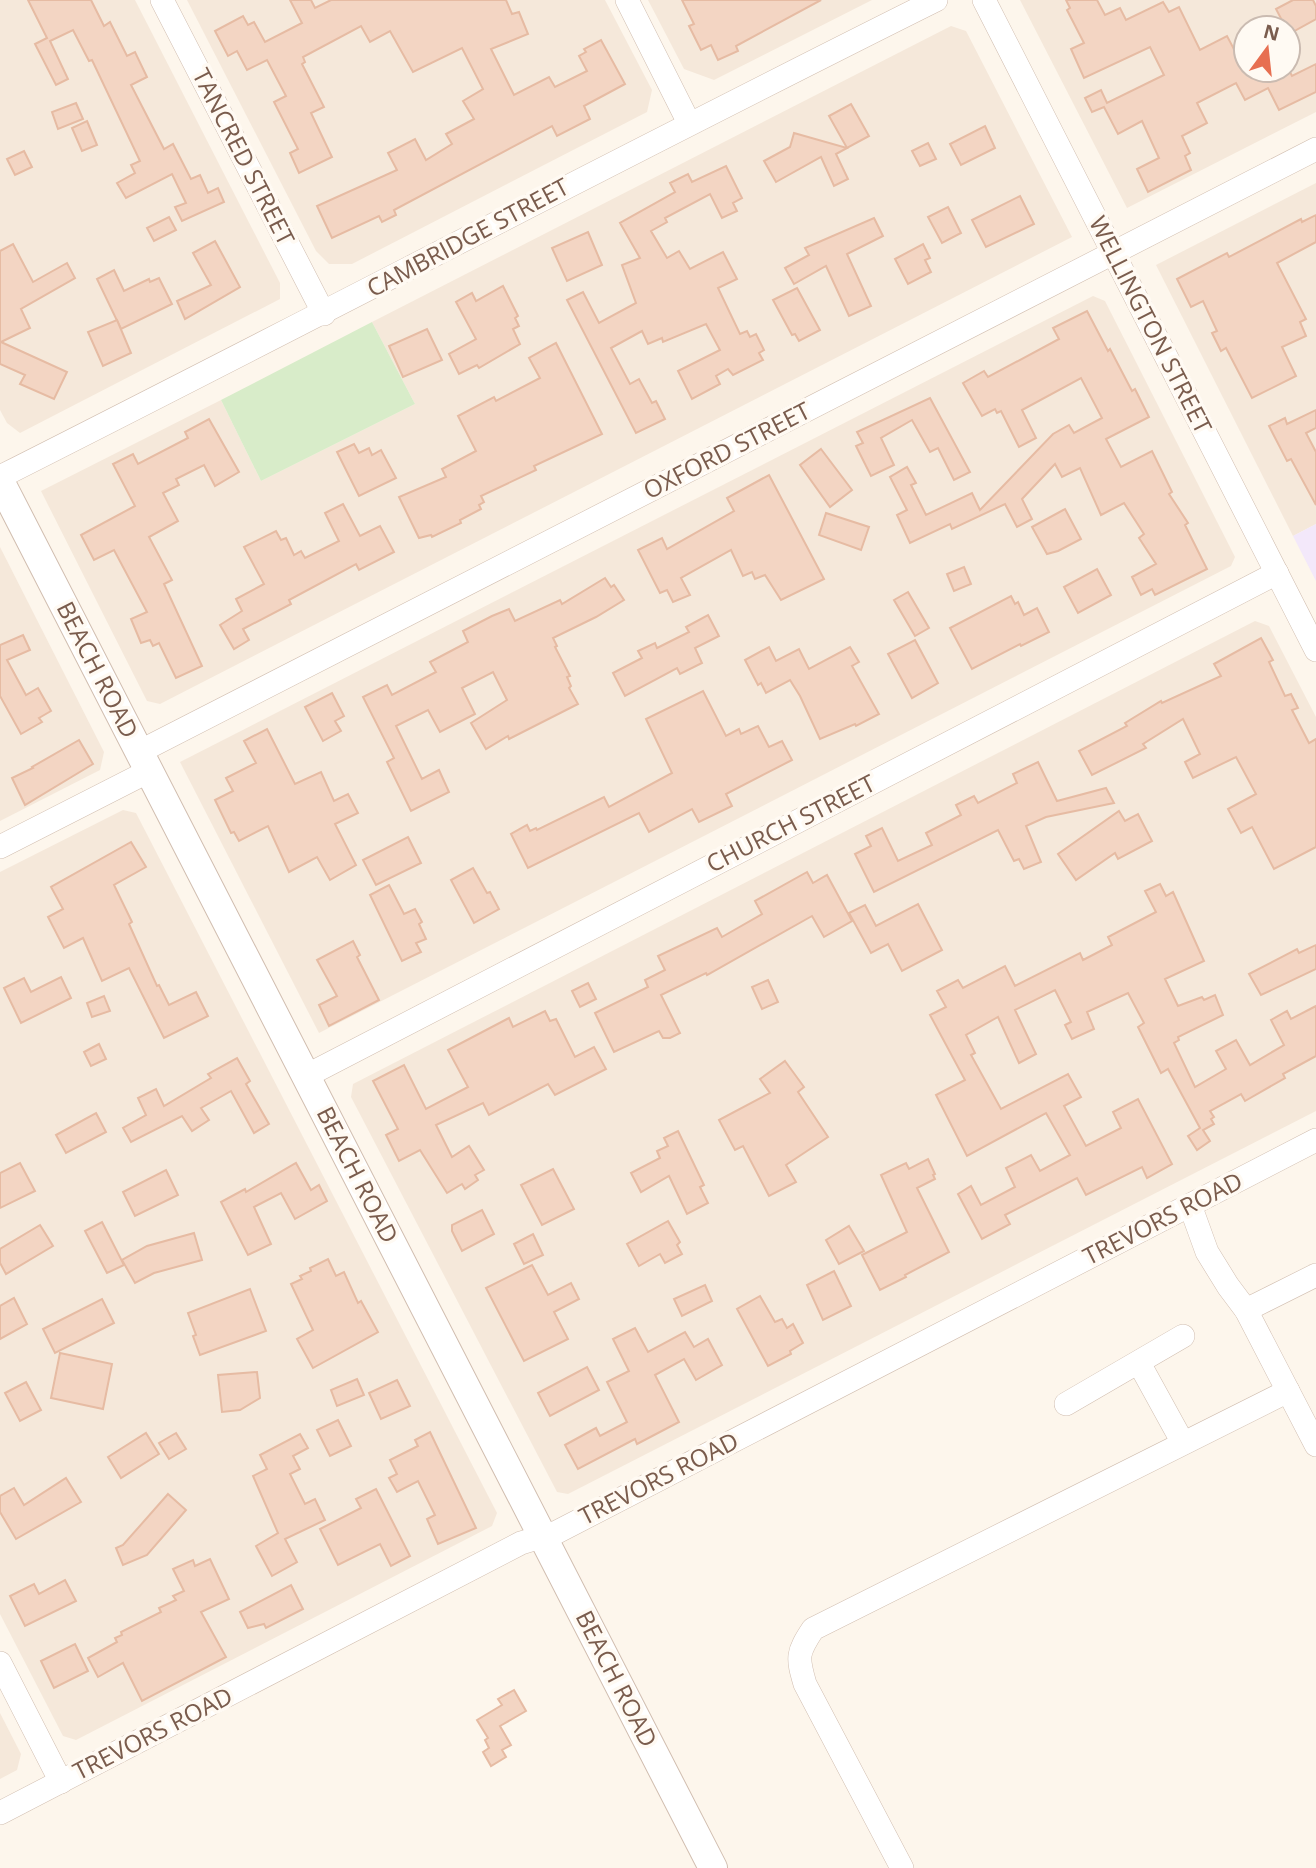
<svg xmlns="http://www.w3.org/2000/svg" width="1316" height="1868" font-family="'Open Sans',sans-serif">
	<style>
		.residential { fill: #f5e8da; fill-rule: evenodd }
		.education { fill: #f3e8fa }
		.green { fill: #d8ecc9 }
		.building { fill: #f3d5c3; stroke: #e6bba3; stroke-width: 2 }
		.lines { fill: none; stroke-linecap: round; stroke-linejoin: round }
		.minor-casing { stroke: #d1beb0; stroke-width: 24 }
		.tertiary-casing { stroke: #d1beb0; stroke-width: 30 }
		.minor { stroke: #fff; stroke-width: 23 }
		.tertiary { stroke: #fff; stroke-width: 28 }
		.labels { text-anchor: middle; stroke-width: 7; stroke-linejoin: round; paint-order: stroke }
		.street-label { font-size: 24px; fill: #7a5c4d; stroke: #fffaf3 }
	</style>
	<rect width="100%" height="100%" fill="#fdf6ec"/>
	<g class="residential">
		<path d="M0 0H135L280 283V299L20 433 7 423 0 410Z"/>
		<path d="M187 0H605L652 90 647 112 352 264H329L316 251Z"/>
		<path d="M648 0H872L714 80 684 69Z"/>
		<path d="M1020 0H1316V112L1127 208ZM1246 28H1288V70H1246Z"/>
		<path d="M951 26 966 31 1072 237 160 704 147 701 41 491 221 400 261 481 415 404 372 322Z"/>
		<path d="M1316 183V524L1293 536 1156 265Z"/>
		<path d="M1093 296 1105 301 1235 557 1231 566 319 1033 180 762Z"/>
		<path d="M0 547 104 752 100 770 0 821Z"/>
		<path d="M1255 621 1269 626 1316 717V1111L568 1494 557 1492 351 1097 353 1084Z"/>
		<path d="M123 810 136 813 497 1513 492 1526 76 1740 63 1736 0 1614V872Z"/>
		<path d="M0 1713 21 1754 17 1770 0 1779Z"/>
	</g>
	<path class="education" d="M1316 524V581L1293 536Z"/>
	<path class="green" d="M372 322 415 404 261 481 221 400Z"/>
	<g class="building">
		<path d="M28 0H91L104 26 110 22 127 56 135 52 147 77 131 85 164 149 173 144 191 179 200 175 208 193 218 188 224 202 182 221 175 207 186 203 172 174 126 198 117 183 135 173 131 165 140 161 92 60 89 61 73 30 50 41 68 79 56 85 35 44 47 38Z"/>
		<path d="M290 0H311L315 8 331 0H506L512 14 519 12 528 34 491 49 514 95 549 77 555 87 587 71 579 56 586 52 584 49 601 40 625 84 584 106 590 119 557 136 552 126 394 210 396 215 382 222 379 216 332 238 317 206 397 170 388 153 415 139 426 160 452 144 446 134 474 119 463 101 483 89 462 48 413 72 390 31 370 42 361 26 303 57 305 62 302 64 324 107 311 113 332 157 299 173 290 153 298 149 274 102 286 96 267 60 247 70 237 51 228 56 215 31 243 16 248 25 254 22 265 42 302 23Z"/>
		<path d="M682 0H821L736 46 738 51 718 60 711 45 701 50 689 26 694 24Z"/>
		<path d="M1066 0H1097L1105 15 1120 8 1126 20 1163 2 1169 12 1179 7 1200 50 1227 36 1245 70H1289L1292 76 1316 64V92L1279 110 1268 88 1245 100 1236 83 1197 103 1207 123 1182 136 1190 153 1185 156 1191 170 1148 192 1137 169 1159 158 1142 121 1118 134 1104 107 1092 112 1085 98 1101 90 1107 103 1164 75 1150 47 1084 78 1071 49 1084 43 1067 10 1070 8Z"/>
		<path d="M1293 0H1313L1316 6V19L1289 34 1288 28H1286L1276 9Z"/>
		<path d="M76 103 83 119 58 129 52 112Z"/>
		<path d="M851 104 869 136 847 148 829 116Z"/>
		<path d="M87 121 97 145 82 151 72 128Z"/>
		<path d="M985 126 995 148 961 165 950 144Z"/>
		<path d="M794 133 847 148 836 154 848 179 834 186 821 157 776 182 764 161 790 147Z"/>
		<path d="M928 143 936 159 920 166 912 151Z"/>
		<path d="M24 151 32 167 15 175 7 159Z"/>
		<path d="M726 166 742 198 733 203 737 211 722 218 710 194 665 218 667 222 651 231 667 258 679 251 690 269 723 252 737 279 718 288 740 334 747 331 750 337 756 334 764 350 759 353 763 360 733 375 728 369 716 376 720 384 692 399 678 371 720 350 706 324 663 342 662 338 648 344 642 331 611 348 630 384 639 379 652 403 656 401 665 419 636 433 567 300 583 292 599 323 636 303 622 265 640 258 620 223 675 192 670 183 688 174 692 182Z"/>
		<path d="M1020 196 1034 224 986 247 972 220Z"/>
		<path d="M948 207 961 233 942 243 928 217Z"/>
		<path d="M1316 215V242L1277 263 1306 319 1300 322 1306 336 1282 347 1296 376 1252 398 1226 348 1221 351 1212 333 1217 331 1203 301 1191 307 1177 279 1227 253 1229 257 1301 219 1302 222Z"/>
		<path d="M169 217 176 230 154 241 147 228Z"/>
		<path d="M874 218 883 236 847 254 871 306 849 316 826 266 794 284 785 268 809 255 805 248Z"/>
		<path d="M588 232 602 265 567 281 552 248Z"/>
		<path d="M215 241 240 287 185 319 177 301 211 285 193 253Z"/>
		<path d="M13 244 33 282 67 263 75 278 21 309 30 328 1 342 67 372 54 399 20 384 25 375 0 364V251Z"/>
		<path d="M923 244 930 258 925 260 931 272 908 284 895 259Z"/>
		<path d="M114 270 124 291 149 279 150 282 159 278 172 304 121 329 97 279Z"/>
		<path d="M503 286 518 316 515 318 519 326 513 329 520 344 479 368 477 365 459 374 449 354 476 339 456 302 472 293 476 301Z"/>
		<path d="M797 288 820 330 799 341 795 334 792 335 773 300Z"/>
		<path d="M1087 311 1108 351 1110 349 1132 391 1135 389 1149 417 1106 439 1121 467 1152 451 1172 492 1169 494 1188 523 1185 525 1207 569 1155 595 1152 589 1141 595 1132 577 1156 564 1139 538 1144 534 1124 503 1101 515 1080 468 1062 477 1055 464 1022 499 1032 519 1017 527 1005 504 952 529 950 524 910 543 897 515 907 510 890 477 907 467 916 483 911 485 926 515 972 493 980 510 1053 434 1069 425 1074 433 1102 418 1081 378 1022 410 1036 438 1019 447 1001 411 997 413 995 409 982 416 963 383 984 371 988 377 1059 339 1053 328Z"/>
		<path d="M117 320 131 353 103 366 88 332Z"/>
		<path d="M427 329 442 360 403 377 389 346Z"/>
		<path d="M556 343 602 434 534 466 536 470 481 496 484 502 479 505 481 509 460 520 461 523 432 537 431 535 419 538 399 497 446 477 442 469 476 451 458 416 494 397 496 401 540 378 529 358Z"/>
		<path d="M930 398 970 472 954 480 938 448 930 452 912 420 881 438 894 465 871 476 856 446 863 443 857 432Z"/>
		<path d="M1316 410V428L1306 433 1316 452V505L1291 459 1287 461 1269 426 1285 418 1287 424Z"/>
		<path d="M209 419 239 472 215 486 204 465 176 479 179 485 163 493 178 521 149 537 172 580 164 584 202 666 176 678 159 643 153 646 150 640 141 643 131 619 147 612 114 550 94 560 81 535 135 506 113 464 133 454 138 464 188 438 185 432Z"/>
		<path d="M354 444 359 453 369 448 372 455 381 450 396 478 359 496 337 452Z"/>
		<path d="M821 449 852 490 830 507 800 465Z"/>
		<path d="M769 475 824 579 781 600 765 575 755 579 752 572 743 576 731 550 681 578 690 595 673 602 667 590 660 593 638 550 662 538 667 549 734 511 727 498Z"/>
		<path d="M343 504 360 536 380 526 394 552 359 570 356 564 289 600 291 604 243 629 249 640 234 649 220 625 242 611 236 599 264 584 244 547 276 531 281 540 286 538 294 555 301 551 305 558 339 541 325 513Z"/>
		<path d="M1065 509 1081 539 1058 551 1047 554 1032 527Z"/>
		<path d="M826 513 869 527 861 550 819 535Z"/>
		<path d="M964 567 971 584 954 591 947 574Z"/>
		<path d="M1097 569 1111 595 1078 613 1064 587Z"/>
		<path d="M605 578 611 587 614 585 624 600 596 617 553 638 557 646 555 647 570 676 567 677 571 686 569 688 578 704 509 739 508 736 486 749 471 723 507 700 493 672 462 688 475 714 440 732 428 710 396 726 422 779 439 770 449 792 411 811 387 762 394 758 363 697 387 685 392 695 436 672 430 662 468 642 463 631 492 616 509 609 515 621 560 600 562 604Z"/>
		<path d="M908 592 929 628 915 636 894 600Z"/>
		<path d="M1011 596 1015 604 1018 602 1024 615 1037 608 1049 632 1021 646 1020 644 972 669 950 628Z"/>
		<path d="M708 615 719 636 695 648 702 663 680 674 677 668 625 696 613 673 642 658 638 651 655 643 657 648 689 632 686 627Z"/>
		<path d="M23 635 30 650 7 660 26 695 38 688 51 711 39 718 42 722 21 734 0 696V645Z"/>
		<path d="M1261 638 1273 660 1269 662 1285 696 1291 694 1298 708 1292 710 1309 743 1316 739V847L1274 869 1252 827 1241 833 1228 809 1256 794 1236 757 1193 778 1185 762 1200 754 1183 719 1143 744 1146 748 1092 775 1079 751 1127 726 1125 723 1161 701 1162 703 1221 676 1214 664Z"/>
		<path d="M915 640 938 683 912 698 888 654Z"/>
		<path d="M769 647 776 661 799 649 809 669 850 647 859 662 852 666 879 714 856 726 855 724 820 739 800 696 790 680 766 693 761 683 758 685 745 660Z"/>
		<path d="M703 691 726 736 739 729 741 734 758 726 769 747 782 741 792 760 726 794 732 806 699 822 692 809 649 832 639 813 528 868 511 834 527 825 530 831 536 828 537 830 604 797 609 807 672 773 646 719Z"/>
		<path d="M332 693 344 716 335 721 341 731 323 741 305 707Z"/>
		<path d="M267 729 295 784 321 772 334 801 348 794 358 813 335 824 356 865 330 880 317 857 289 872 268 826 239 841 234 832 231 833 215 800 233 791 226 778 256 763 244 741Z"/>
		<path d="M79 740 93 764 25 805 12 778 33 768 32 767Z"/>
		<path d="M1038 762 1057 801 1106 788 1114 803 1046 817 1026 826 1041 862 1024 869 1019 859 1014 861 998 830 874 892 855 854 871 846 866 836 882 828 898 861 932 845 926 833 961 815 956 805 974 796 978 803 1017 783 1013 774Z"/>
		<path d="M1119 811 1125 821 1138 814 1152 841 1118 859 1115 853 1076 880 1058 854Z"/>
		<path d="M408 837 421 863 376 885 363 860Z"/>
		<path d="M131 842 146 867 114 885 132 922 129 924 157 986 159 985 169 1005 196 992 208 1016 164 1038 129 968 102 981 83 938 64 948 48 917 63 909 51 887Z"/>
		<path d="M473 868 487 893 490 892 499 909 474 923 451 880Z"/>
		<path d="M807 872 813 883 827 875 852 921 824 937 812 916 707 975 706 973 661 995 680 1033 670 1038H663L659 1031 614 1052 595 1013 648 987 645 980 665 970 658 956 717 928 722 937 762 914 755 901Z"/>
		<path d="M1160 884 1166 896 1173 892 1204 961 1165 979 1178 1006 1202 997 1204 1000 1215 995 1223 1015 1178 1037 1179 1040 1174 1043 1195 1087 1226 1069 1216 1051 1236 1040 1250 1065 1284 1045 1271 1020 1287 1011 1291 1019 1316 1006V1056L1283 1074 1285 1078 1245 1101 1241 1094 1210 1111 1214 1117 1211 1119 1214 1124 1203 1130 1210 1141 1197 1150 1188 1136 1200 1128 1168 1069 1161 1073 1138 1027 1144 1023 1128 993 1087 1012 1094 1029 1072 1039 1065 1025 1071 1022 1055 990 1015 1010 1036 1054 1019 1063 998 1017 966 1035 975 1053 971 1055 1001 1109 1068 1074 1081 1097 1064 1106 1086 1146 1121 1128 1113 1112 1138 1099 1172 1164 1147 1178 1142 1167 1086 1195 1077 1178 1005 1215 1010 1224 982 1239 958 1194 971 1186 981 1205 1015 1187 1006 1168 1031 1155 1040 1171 1070 1155 1046 1113 967 1156 936 1095 965 1080 930 1015 946 1007 937 991 958 980 963 988 1005 966 1015 986 1080 953 1083 960 1112 945 1108 937 1156 912 1145 891Z"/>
		<path d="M389 885 404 914 415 909 422 922 419 924 426 939 416 943 421 952 402 961 370 895Z"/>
		<path d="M918 904 942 950 902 971 888 944 871 953 849 913 865 905 876 926Z"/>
		<path d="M353 941 360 955 357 957 379 1000 329 1026 319 1005 337 996 317 960Z"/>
		<path d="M1316 945V969L1261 995 1249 974 1297 949 1299 953Z"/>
		<path d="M61 977 71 998 21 1023 4 988 24 978 31 992Z"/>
		<path d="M768 980 778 1002 762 1009 752 987Z"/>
		<path d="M588 983 596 999 580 1007 572 991Z"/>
		<path d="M104 996 110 1011 92 1017 87 1003Z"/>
		<path d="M545 1011 550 1021 556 1019 575 1057 594 1047 606 1069 555 1095 548 1084 489 1115 483 1103 436 1125 452 1157 469 1146 484 1170 475 1175 478 1180 465 1189 462 1184 447 1193 420 1150 399 1161 386 1135 398 1129 373 1081 404 1065 426 1109 468 1087 448 1050 509 1018 513 1027Z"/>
		<path d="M99 1044 106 1059 91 1066 84 1052Z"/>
		<path d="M237 1058 250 1081 246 1084 269 1124 254 1133 231 1091 201 1108 209 1120 192 1131 182 1116 131 1142 123 1128 146 1115 138 1098 156 1089 164 1106 211 1078 208 1074Z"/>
		<path d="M785 1061 804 1087 798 1092 828 1137 786 1165 796 1182 769 1196 743 1146 735 1150 719 1120 770 1093 760 1079Z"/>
		<path d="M96 1113 106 1132 66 1153 56 1135Z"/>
		<path d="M678 1131 704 1185 700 1187 708 1203 687 1214 669 1176 641 1192 631 1173 660 1158 657 1151 668 1146 664 1138Z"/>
		<path d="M928 1159 935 1174 933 1175 935 1179 917 1188 949 1252 905 1275 906 1277 880 1290 862 1255 907 1232 881 1175 906 1163 909 1169Z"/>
		<path d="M20 1163 35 1191 0 1208V1173Z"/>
		<path d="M296 1163 311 1190 319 1185 327 1201 295 1219 281 1193 254 1207 271 1244 248 1255 221 1202 245 1189 246 1192Z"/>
		<path d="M553 1169 574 1209 542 1225 521 1185Z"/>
		<path d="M166 1170 178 1195 135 1216 123 1192Z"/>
		<path d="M482 1210 494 1234 462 1251 452 1231V1225Z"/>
		<path d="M668 1221 680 1242 677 1245 682 1254 665 1263 660 1254 639 1266 627 1244Z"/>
		<path d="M102 1222 124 1265 107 1273 85 1231Z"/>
		<path d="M40 1225 53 1246 6 1274 0 1263V1249Z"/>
		<path d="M849 1226 864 1251 839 1264 826 1240Z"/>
		<path d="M194 1233 202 1260 154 1273 135 1283 122 1260 147 1246Z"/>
		<path d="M533 1234 543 1255 524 1264 514 1244Z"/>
		<path d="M328 1259 336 1276 344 1272 358 1303 361 1301 378 1332 313 1368 297 1339 313 1330 291 1284 302 1279 300 1276 311 1271 310 1268Z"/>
		<path d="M532 1265 548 1295 571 1283 579 1299 554 1312 568 1339 524 1361 486 1288Z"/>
		<path d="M834 1271 851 1306 823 1320 807 1285Z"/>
		<path d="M705 1285 712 1301 682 1316 674 1299Z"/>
		<path d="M250 1289 266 1331 200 1355 193 1336 196 1335 188 1313Z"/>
		<path d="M760 1296 775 1322 782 1319 787 1328 793 1324 803 1343 790 1351 791 1354 768 1366 737 1309Z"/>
		<path d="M14 1298 27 1324 0 1339V1306Z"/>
		<path d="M102 1299 114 1323 55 1353 43 1329Z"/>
		<path d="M635 1328 648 1352 685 1332 694 1347 708 1339 722 1365 696 1380 684 1359 655 1375 679 1422 637 1444 635 1439 578 1469 565 1445 596 1428 600 1436 627 1422 607 1382 629 1371 613 1339Z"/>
		<path d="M60 1353 112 1364 103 1409 51 1398Z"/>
		<path d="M587 1367 599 1390 550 1416 538 1393Z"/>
		<path d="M257 1372 260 1398 240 1410 222 1412 218 1375Z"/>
		<path d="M357 1379 364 1395 337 1406 331 1390Z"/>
		<path d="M397 1380 410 1406 381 1419 369 1393Z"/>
		<path d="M26 1382 41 1410 20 1421 5 1393Z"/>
		<path d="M338 1420 351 1446 330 1456 317 1430Z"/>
		<path d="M430 1432 476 1528 438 1544 427 1519 435 1515 418 1481 397 1492 389 1478 397 1474 390 1460 418 1446 415 1440Z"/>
		<path d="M146 1433 159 1454 121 1478 108 1457Z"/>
		<path d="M176 1433 186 1449 169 1459 159 1443Z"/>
		<path d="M300 1434 308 1448 293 1456 300 1469 290 1474 305 1504 315 1499 325 1520 285 1539 297 1562 272 1576 256 1546 278 1533 253 1476 267 1469 260 1455Z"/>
		<path d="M66 1478 81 1502 16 1539 0 1512V1496L14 1488 24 1505Z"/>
		<path d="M376 1489 410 1556 391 1566 380 1544 338 1565 320 1529 361 1508 356 1499Z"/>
		<path d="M168 1494 186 1510 147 1555 123 1565 116 1548 123 1545Z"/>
		<path d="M210 1559 229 1599 201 1612 226 1657 142 1701 123 1663 98 1677 88 1658 117 1642 115 1638 122 1635 121 1632 161 1612 159 1608 176 1600 173 1596 184 1591 173 1569 193 1560 195 1566Z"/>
		<path d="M65 1580 76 1601 25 1626 10 1596 34 1584 39 1594Z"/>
		<path d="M291 1585 303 1609 266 1628 264 1624 248 1628 240 1612Z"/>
		<path d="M75 1644 88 1671 54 1688 41 1661Z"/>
		<path d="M514 1690 526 1711 500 1726 511 1745 502 1750 506 1757 491 1766 483 1752 489 1748 485 1740 488 1738 477 1720 502 1705 498 1699Z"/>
	</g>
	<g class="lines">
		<defs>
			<g id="minor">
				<path d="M162 0 324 314"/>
				<path d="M627 0 689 123"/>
				<path d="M984 0 1316 650"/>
				<path d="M0 477C313 319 623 156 936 0"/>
				<path d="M139 752 1316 149"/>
				<path d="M0 847 149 771"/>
				<path d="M306 1076 1277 573"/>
				<path d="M1190 1205 1207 1252 1228 1286 1246 1310 1316 1445"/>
				<path d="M1246 1310 1316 1275"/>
				<path d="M1139 1363 1183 1443"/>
				<path d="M1066 1404 1183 1336"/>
				<path d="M0 1663 61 1782"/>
				<path d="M0 1813 521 1543 557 1532 1316 1140"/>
				<path d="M902 1868 805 1684C797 1657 797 1653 813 1629L1288 1391"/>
			</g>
			<path id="tertiary" d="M0 481 713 1868"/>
		</defs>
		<use href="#minor" class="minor-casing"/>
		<use href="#tertiary" class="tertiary-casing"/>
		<use href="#minor" class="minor"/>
		<use href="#tertiary" class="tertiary"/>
	</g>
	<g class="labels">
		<g class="street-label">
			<text transform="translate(243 157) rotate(63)" y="8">TANCRED STREET</text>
			<text transform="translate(468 238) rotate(-28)" y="8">CAMBRIDGE STREET</text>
			<text transform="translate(1150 325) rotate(63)" y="8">WELLINGTON STREET</text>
			<text transform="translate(727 451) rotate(-27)" y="8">OXFORD STREET</text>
			<text transform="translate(97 670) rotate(63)" y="8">BEACH ROAD</text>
			<text transform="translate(791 824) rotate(-27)" y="8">CHURCH STREET</text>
			<text transform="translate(357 1175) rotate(63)" y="8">BEACH ROAD</text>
			<text transform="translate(1163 1219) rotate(-27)" y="8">TREVORS ROAD</text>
			<text transform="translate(659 1479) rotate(-27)" y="8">TREVORS ROAD</text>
			<text transform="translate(616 1679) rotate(63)" y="8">BEACH ROAD</text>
			<text transform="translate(153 1734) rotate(-27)" y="8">TREVORS ROAD</text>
		</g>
	</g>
	<g transform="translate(1267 49) rotate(15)"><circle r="33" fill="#fffaf3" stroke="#cabbb1" stroke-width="2"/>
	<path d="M0-5L12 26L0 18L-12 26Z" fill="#e76f51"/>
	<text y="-10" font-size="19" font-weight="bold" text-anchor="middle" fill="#7a5c4d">N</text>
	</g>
</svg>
